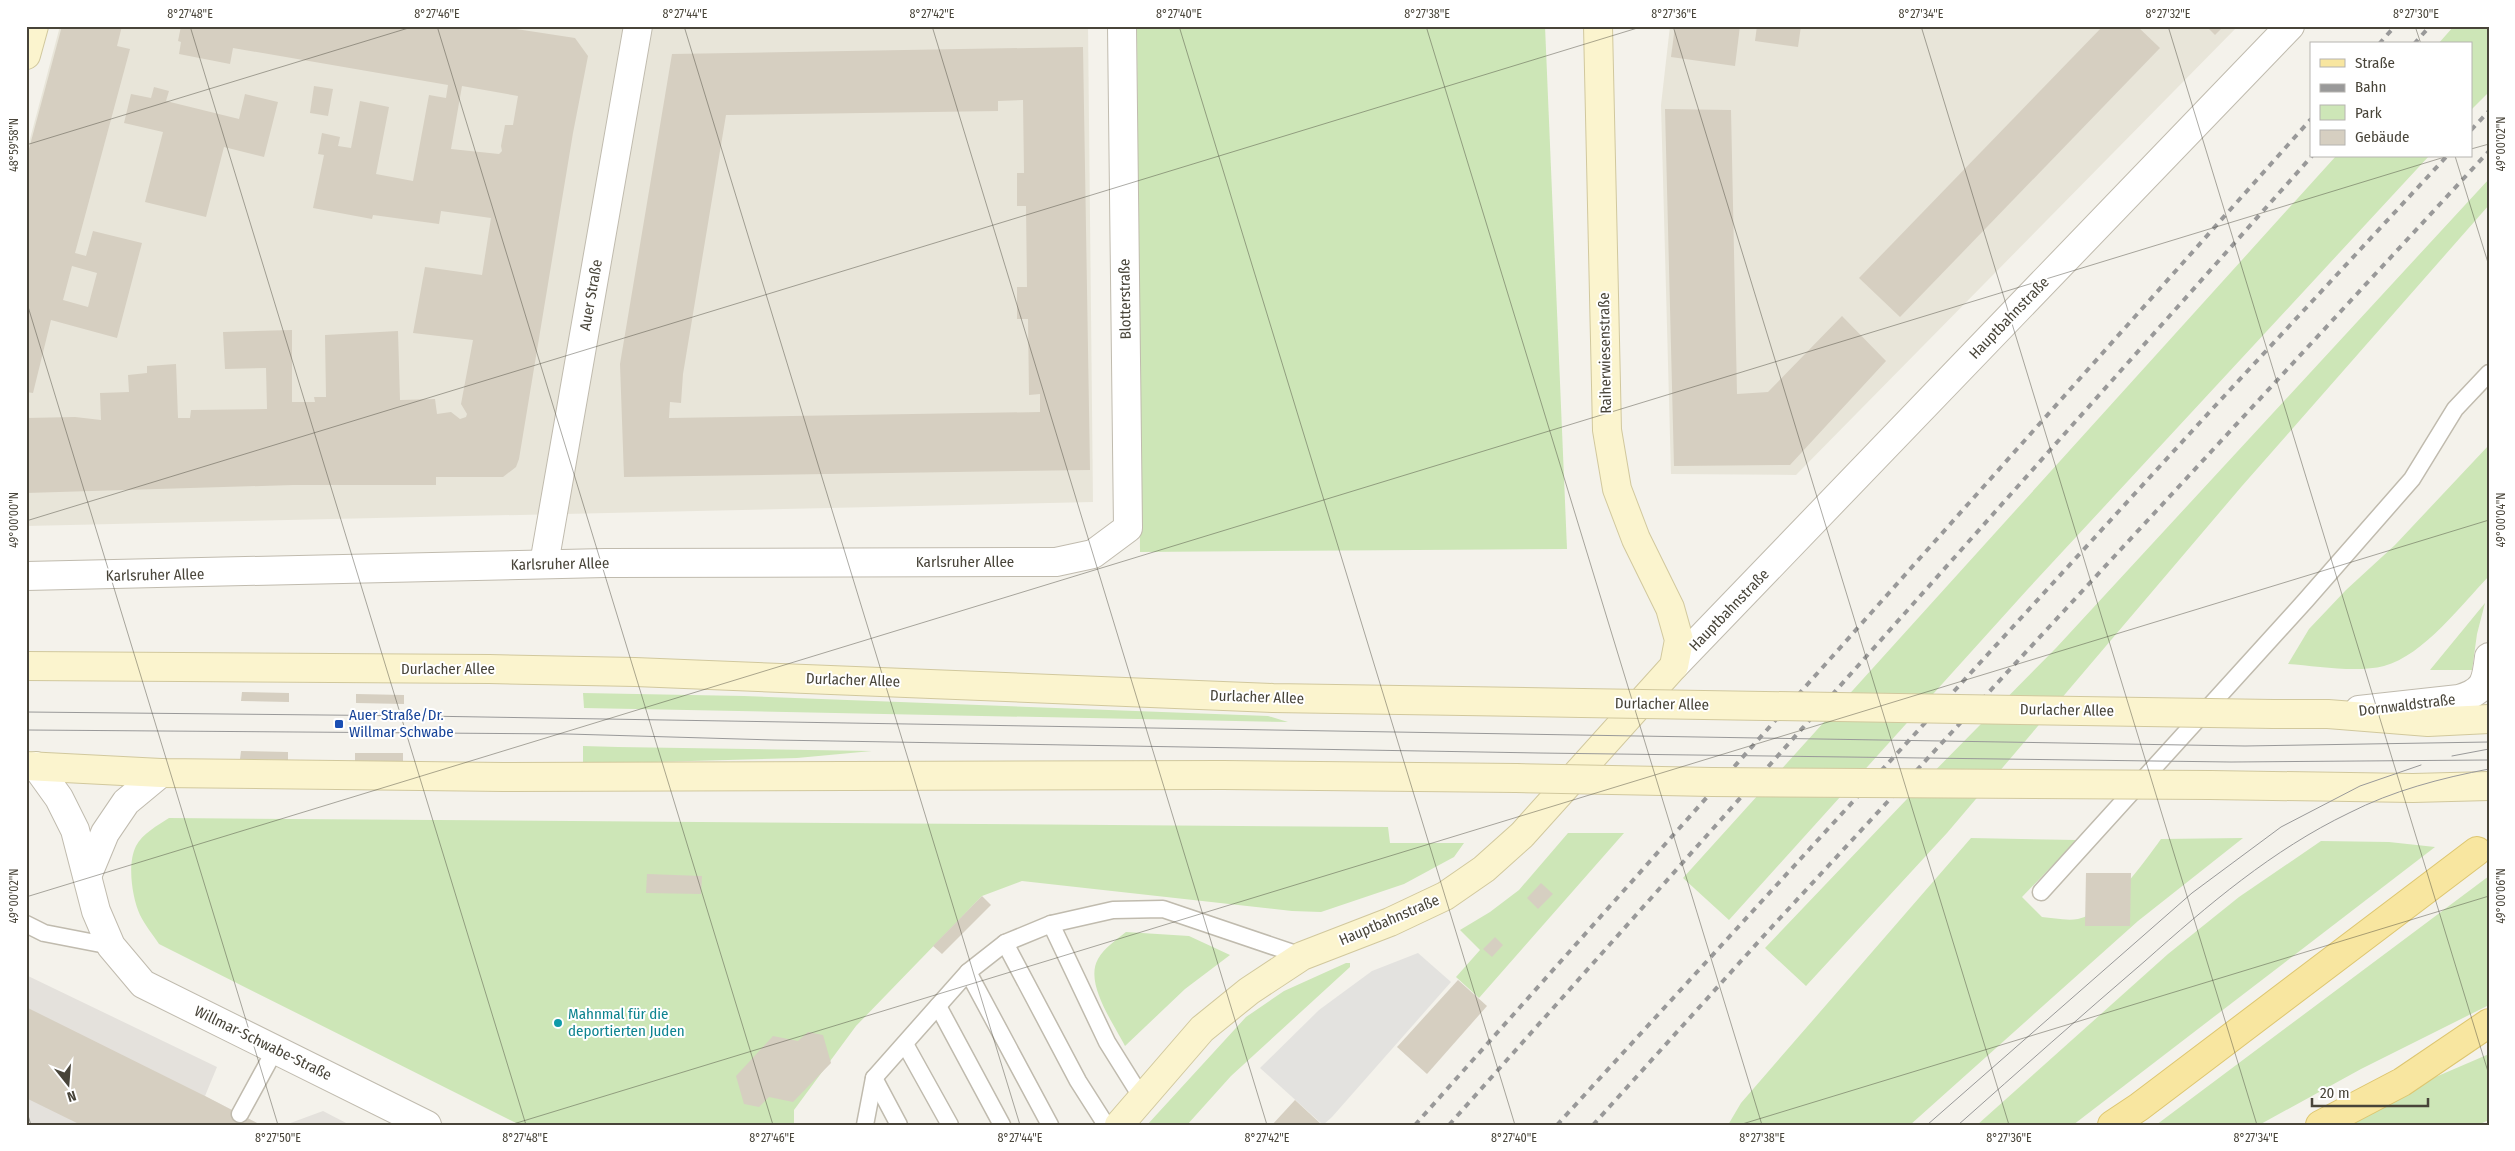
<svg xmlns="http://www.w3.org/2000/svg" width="2515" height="1151" font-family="'Fira Sans Condensed',sans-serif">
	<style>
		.residential { fill: #e8e5d9 }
		.industrial { fill: #e4e1dc }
		.green { fill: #cde6b7 }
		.parking { fill: #e3e2df }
		.building { fill: #d6cfc1; fill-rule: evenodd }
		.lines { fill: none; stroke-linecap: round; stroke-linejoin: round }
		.lane-casing { stroke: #c0bbae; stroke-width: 19 }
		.street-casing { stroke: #c0bbae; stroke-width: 30 }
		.secondary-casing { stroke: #d1c89d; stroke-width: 30 }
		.primary-casing { stroke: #ddc670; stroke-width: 30 }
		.lane { stroke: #fff; stroke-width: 16 }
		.street { stroke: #fff; stroke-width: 28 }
		.secondary { stroke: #fbf4ce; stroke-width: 28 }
		.primary { stroke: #f8e6a0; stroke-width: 28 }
		.tram { stroke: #999; stroke-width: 1 }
		.rail { stroke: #999; stroke-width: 4; stroke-dasharray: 6 6; stroke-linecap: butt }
		.secondary-bridge-casing { stroke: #d1c89d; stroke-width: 30; stroke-linecap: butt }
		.secondary-bridge { stroke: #fbf4ce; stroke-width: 28 }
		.ticks { fill: none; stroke: #484439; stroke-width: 1; stroke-opacity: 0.45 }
		.transit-dot { fill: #1a4fb4; stroke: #fff; stroke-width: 2 }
		.culture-dot { fill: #0f9aa8; stroke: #fff; stroke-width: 2 }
		.labels { text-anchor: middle; stroke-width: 4; stroke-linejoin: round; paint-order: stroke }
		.street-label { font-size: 15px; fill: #484439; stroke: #fff }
		.transit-label { font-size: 15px; fill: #164399; stroke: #fff; text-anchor: start }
		.culture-label { font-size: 15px; fill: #0d838f; stroke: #fff; text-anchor: start }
		.neatline { fill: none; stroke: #484439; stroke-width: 2 }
		.ticks-label { font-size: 12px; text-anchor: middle; fill: #484439 }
	</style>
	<rect width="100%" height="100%" fill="#f4f2eb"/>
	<g class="residential">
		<path d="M60 26H1088L1093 502 26 526V154Z"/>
		<path d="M1670 26H2238L1796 475 1671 474 1661 105Z"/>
	</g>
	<g class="industrial">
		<path d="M26 975 217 1067 205 1096 261 1125H26Z"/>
		<path d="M323 1111 350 1125H285Z"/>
	</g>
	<g class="green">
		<path d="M1545 26 1567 549 1140 552 1137 27Z"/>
		<path d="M2454 26H2489V92L2471 110V44H2438Z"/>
		<path d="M2336 156H2429L2027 590 1729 920 1683 878Z"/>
		<path d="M2489 179V205L2242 486 1947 833 1806 986 1765 948 1907 799 2056 648Z"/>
		<path d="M2489 445V576C2461 605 2424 655 2384 666 2357 673 2316 666 2288 664L2309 629 2346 590 2395 545Z"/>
		<path d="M2485 603 2477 634 2472 670H2430Z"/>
		<path d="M583 693 744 696 1268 716 1288 722 584 708Z"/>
		<path d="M583 746 618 747 872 751 797 758 583 764Z"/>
		<path d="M169 818 1388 827 1390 843H1464L1454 857 1404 884 1321 912 1292 911 1022 881 982 896 856 1026 794 1110V1125H520L159 944C153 935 145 925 140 915 132 897 127 864 136 846 142 834 158 825 169 818Z"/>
		<path d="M1568 833H1624L1479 998 1456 977 1480 950 1460 930 1490 912 1519 890Z"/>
		<path d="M1971 838 2077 840 2022 897 2042 917C2053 918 2067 921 2078 919 2109 912 2143 864 2161 839L2243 838 2138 921 1910 1125H1728L1741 1103Z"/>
		<path d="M2321 841 2389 842 2435 847 2073 1125H1977L2168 954 2239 897Z"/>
		<path d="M2489 876V1005L2361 1069 2259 1125H2156Z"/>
		<path d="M1126 932 1189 936 1230 955 1185 989 1125 1046C1114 1024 1084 983 1098 959 1104 948 1116 940 1126 932Z"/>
		<path d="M1346 963H1350V967L1231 1076 1187 1125H1147L1246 1017 1284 991Z"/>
		<path d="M2489 1054V1120L2478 1125H2346L2410 1088Z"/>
	</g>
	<path class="parking" d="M1418 953 1451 982 1332 1117 1323 1125 1260 1068 1319 1010 1372 971Z"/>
	<g class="building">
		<path d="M62 26H122L117 46 130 49 75 253 86 256 93 231 142 243 117 338 51 320 33 393 26 392V160ZM72 266 97 273 88 307 63 300Z"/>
		<path d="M181 26H497L575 38 588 56 573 133 519 459 516 467 503 477H436V485H293L26 493V418L75 417 101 420 100 393 129 392 128 375 147 373V366L176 364 178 418H190L191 410 267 409 266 368 225 369 223 332 292 330V402H315L314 397H326L325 335 398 331 400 400 435 399 437 414 451 412 460 419 466 417 467 414 461 404 473 340 413 333 425 267 482 275 491 218 441 211 439 224 373 215 372 219 313 208 324 155 318 154 322 133 340 137 338 146 351 148 360 101 389 107 376 174 413 181 429 95 446 98 448 85 233 48 230 64 179 54 181 42 178 41ZM462 86 518 96 513 125H505L501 146 502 151 499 154 451 149Z"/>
		<path d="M1675 26H1740L1735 66 1671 57Z"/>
		<path d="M1757 26H1801L1798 47 1755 41Z"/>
		<path d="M2103 26H2137L2160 48 1900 317 1859 278Z"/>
		<path d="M2206 26H2224L2215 35Z"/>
		<path d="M1083 47 1090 470 624 477 620 364 672 54ZM1023 100 1024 173H1017V206H1026L1027 287H1017V319H1028L1029 395 1040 394V412L669 418 670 402 681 403 683 374 726 115 998 111V101Z"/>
		<path d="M314 86 333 89 328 116 310 113Z"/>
		<path d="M154 87 169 91 166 101 239 119 245 94 278 102 264 157 224 147 206 217 145 202 163 132 124 123 131 94 151 98Z"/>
		<path d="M1665 109 1731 110 1737 394 1768 392 1842 316 1886 361 1790 465 1674 466Z"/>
		<path d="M242 692 289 693V702L241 701Z"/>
		<path d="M356 694 404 695V704L356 703Z"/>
		<path d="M241 751 288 752V760L240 759Z"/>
		<path d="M355 753H403V762L355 761Z"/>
		<path d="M2086 873H2131L2130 926H2085Z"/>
		<path d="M647 874 702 876 701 894 646 893Z"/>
		<path d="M1541 883 1553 894 1538 909 1527 898Z"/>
		<path d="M982 896 991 905 942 954 933 946Z"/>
		<path d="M1495 937 1503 945 1492 957 1483 949Z"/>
		<path d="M1458 980 1487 1006 1427 1074 1397 1047Z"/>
		<path d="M26 1007 205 1096 261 1125H81L26 1098Z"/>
		<path d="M808 1032 823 1035 831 1063 793 1102 769 1097 759 1107 744 1104 736 1076 773 1036 798 1041Z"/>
		<path d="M1295 1100 1322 1125H1272Z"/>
	</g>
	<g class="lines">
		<defs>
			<g id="lane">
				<path d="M2041 892 2306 600 2412 479 2455 409 2489 373"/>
				<path d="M26 924 44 933 111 946"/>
				<path d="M1051 924 1107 1042 1142 1098"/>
				<path d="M1005 943 1078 1081 1106 1125"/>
				<path d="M968 972 1050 1125"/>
				<path d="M938 1006 1002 1125"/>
				<path d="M905 1044 950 1125"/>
				<path d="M874 1078 899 1125"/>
				<path d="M240 1114 276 1048"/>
				<path d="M865 1125 874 1078 968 972 1005 943 1051 924 1113 910 1163 909 1302 956"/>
			</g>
			<g id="street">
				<path d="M544 564 638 26"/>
				<path d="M26 576 605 563 1056 562 1093 554 1128 528 1122 26"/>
				<path d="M1674 666 2290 26"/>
				<path d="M2359 710 2459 699C2485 691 2486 682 2489 657"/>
				<path d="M36 766 59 798 75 830 96 911 111 946 143 984 427 1125"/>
				<path d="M88 874 105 833 126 802 161 773"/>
			</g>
			<g id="secondary">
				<path d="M26 55 34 26"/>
				<path d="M26 666 489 669 635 672 1273 698 1582 703"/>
				<path d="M2274 714H2328L2428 722 2489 719"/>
				<path d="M26 766 161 773 503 777 1223 775 1516 778"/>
				<path d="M2210 785 2413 788 2489 786"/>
				<path d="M1119 1125 1202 1029 1249 991 1302 956 1390 922 1445 896 1484 869 1522 835 1674 666 1679 640 1670 608 1636 539 1617 489 1607 430 1598 26"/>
			</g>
			<g id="primary">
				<path d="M2112 1125 2139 1107 2477 851"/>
				<path d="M2320 1125 2402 1082 2489 1023"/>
			</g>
		</defs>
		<use href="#lane" class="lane-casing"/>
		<use href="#street" class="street-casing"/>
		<use href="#secondary" class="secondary-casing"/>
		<use href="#primary" class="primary-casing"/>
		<use href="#lane" class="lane"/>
		<use href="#street" class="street"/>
		<use href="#secondary" class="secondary"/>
		<use href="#primary" class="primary"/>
		<g class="tram">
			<path d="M26 712 422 716 2245 746 2489 742"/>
			<path d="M26 730 568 734 774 740 1539 753 2231 762 2489 760"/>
			<path d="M2452 756 2489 749"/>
			<path d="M1927 1125 2192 893 2281 827 2360 786 2421 765"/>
			<path d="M1958 1125C2020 1070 2082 1015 2145 961 2208 905 2272 850 2349 813 2392 791 2441 778 2489 769"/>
		</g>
		<g class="rail">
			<path d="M2379 44 2395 26"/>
			<path d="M2414 44 2430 26"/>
			<path d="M2471 130 2489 111"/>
			<path d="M1415 1125 2311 119"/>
			<path d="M1449 1125 2312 156"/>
			<path d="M1557 1125 2215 406 2447 156"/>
			<path d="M1593 1125 1769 930 2489 151"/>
		</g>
		<defs>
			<g id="secondary-bridge">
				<path d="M1582 703 2274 714"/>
				<path d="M1516 778 1712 782 2210 785"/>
			</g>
		</defs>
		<use href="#secondary-bridge" class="secondary-bridge-casing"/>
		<use href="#secondary-bridge" class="secondary-bridge"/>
	</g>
	<path class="ticks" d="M190 26 526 1125M437 26 773 1125M684 26 1020 1125M932 26 1267 1125M1179 26 1515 1125M1426 26 1762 1125M1673 26 2009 1125M1921 26 2257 1125M2168 26 2489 1075M2415 26 2421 44M26 145 415 26M2471 149 2489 144M2455 156 2489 266M26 300 278 1125M26 521 1644 26M26 897 2448 156M26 1109 31 1125M510 1125 2489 520M1739 1125 2489 896"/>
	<rect class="transit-dot" x="334" y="719" width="10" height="10" rx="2.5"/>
	<circle class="culture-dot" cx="558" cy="1023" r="5"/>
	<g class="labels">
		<g class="street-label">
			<text transform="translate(591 295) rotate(-80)" y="5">Auer Straße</text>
			<text transform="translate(1125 299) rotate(-91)" y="5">Blotterstraße</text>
			<text transform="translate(2009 318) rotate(-46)" y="5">Hauptbahnstraße</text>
			<text transform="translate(1605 353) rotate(-91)" y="5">Raiherwiesenstraße</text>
			<text x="965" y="567">Karlsruher Allee</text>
			<text transform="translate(560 564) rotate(-1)" y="5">Karlsruher Allee</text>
			<text transform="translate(155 575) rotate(-1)" y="5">Karlsruher Allee</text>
			<text transform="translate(1729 610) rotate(-46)" y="5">Hauptbahnstraße</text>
			<text x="448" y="674">Durlacher Allee</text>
			<text transform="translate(853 680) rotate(2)" y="5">Durlacher Allee</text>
			<text transform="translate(1257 697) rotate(2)" y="5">Durlacher Allee</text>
			<text transform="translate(1662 704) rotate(1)" y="5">Durlacher Allee</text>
			<text transform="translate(2407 705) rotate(-7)" y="5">Dornwaldstraße</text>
			<text transform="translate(2067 710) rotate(1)" y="5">Durlacher Allee</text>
			<text transform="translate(1389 920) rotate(-23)" y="5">Hauptbahnstraße</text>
			<text transform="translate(263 1043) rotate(26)" y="5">Willmar-Schwabe-Straße</text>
		</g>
		<g class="transit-label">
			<text x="349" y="720">Auer Straße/Dr.<tspan x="349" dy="17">Willmar Schwabe</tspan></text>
		</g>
		<g class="culture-label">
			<text x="568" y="1019">Mahnmal für die<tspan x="568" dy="17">deportierten Juden</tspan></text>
		</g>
	</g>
	<rect width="2515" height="1151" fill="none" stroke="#ffffff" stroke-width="55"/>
	<rect x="2310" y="42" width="162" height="115" fill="#ffffff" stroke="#b6b4b0"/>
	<rect x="2320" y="59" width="25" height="8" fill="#f8e6a0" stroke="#b6b4b0"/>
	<text x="2355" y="68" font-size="15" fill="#484439">Straße</text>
	<rect x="2320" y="84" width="25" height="8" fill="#999999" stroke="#b6b4b0"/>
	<text x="2355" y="92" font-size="15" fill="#484439">Bahn</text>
	<rect x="2320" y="105" width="25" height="15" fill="#cde6b7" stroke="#b6b4b0"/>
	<text x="2355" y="118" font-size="15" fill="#484439">Park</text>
	<rect x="2320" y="130" width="25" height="15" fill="#d6cfc1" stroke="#b6b4b0"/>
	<text x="2355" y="142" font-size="15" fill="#484439">Gebäude</text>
	<g transform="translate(68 1084) rotate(163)" stroke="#ffffff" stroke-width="4" paint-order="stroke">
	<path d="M0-4L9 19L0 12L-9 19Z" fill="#484439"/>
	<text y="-8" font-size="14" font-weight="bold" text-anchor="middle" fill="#484439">N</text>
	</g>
	<path d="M2312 1098v8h116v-8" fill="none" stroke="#484439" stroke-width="2.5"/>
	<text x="2320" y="1098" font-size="15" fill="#484439" stroke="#ffffff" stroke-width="4" paint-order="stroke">20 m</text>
	<rect x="28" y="28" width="2460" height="1096" class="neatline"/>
	<g class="ticks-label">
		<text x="190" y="18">8°27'48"E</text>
		<text x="437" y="18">8°27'46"E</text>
		<text x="685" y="18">8°27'44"E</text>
		<text x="932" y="18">8°27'42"E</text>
		<text x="1179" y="18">8°27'40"E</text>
		<text x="1427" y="18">8°27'38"E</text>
		<text x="1674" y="18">8°27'36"E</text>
		<text x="1921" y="18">8°27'34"E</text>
		<text x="2168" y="18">8°27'32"E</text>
		<text x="2416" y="18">8°27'30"E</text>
		<text transform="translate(2501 144) rotate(-90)" y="4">49°00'02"N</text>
		<text transform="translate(14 145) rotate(-90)" y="4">48°59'58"N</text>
		<text transform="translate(2501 520) rotate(-90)" y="4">49°00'04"N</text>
		<text transform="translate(14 520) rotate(-90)" y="4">49°00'00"N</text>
		<text transform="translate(2501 896) rotate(-90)" y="4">49°00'06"N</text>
		<text transform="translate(14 896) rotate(-90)" y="4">49°00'02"N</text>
		<text x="278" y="1142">8°27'50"E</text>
		<text x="525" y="1142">8°27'48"E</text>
		<text x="772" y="1142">8°27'46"E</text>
		<text x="1020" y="1142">8°27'44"E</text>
		<text x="1267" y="1142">8°27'42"E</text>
		<text x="1514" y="1142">8°27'40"E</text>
		<text x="1762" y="1142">8°27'38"E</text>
		<text x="2009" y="1142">8°27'36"E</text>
		<text x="2256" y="1142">8°27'34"E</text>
	</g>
</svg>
